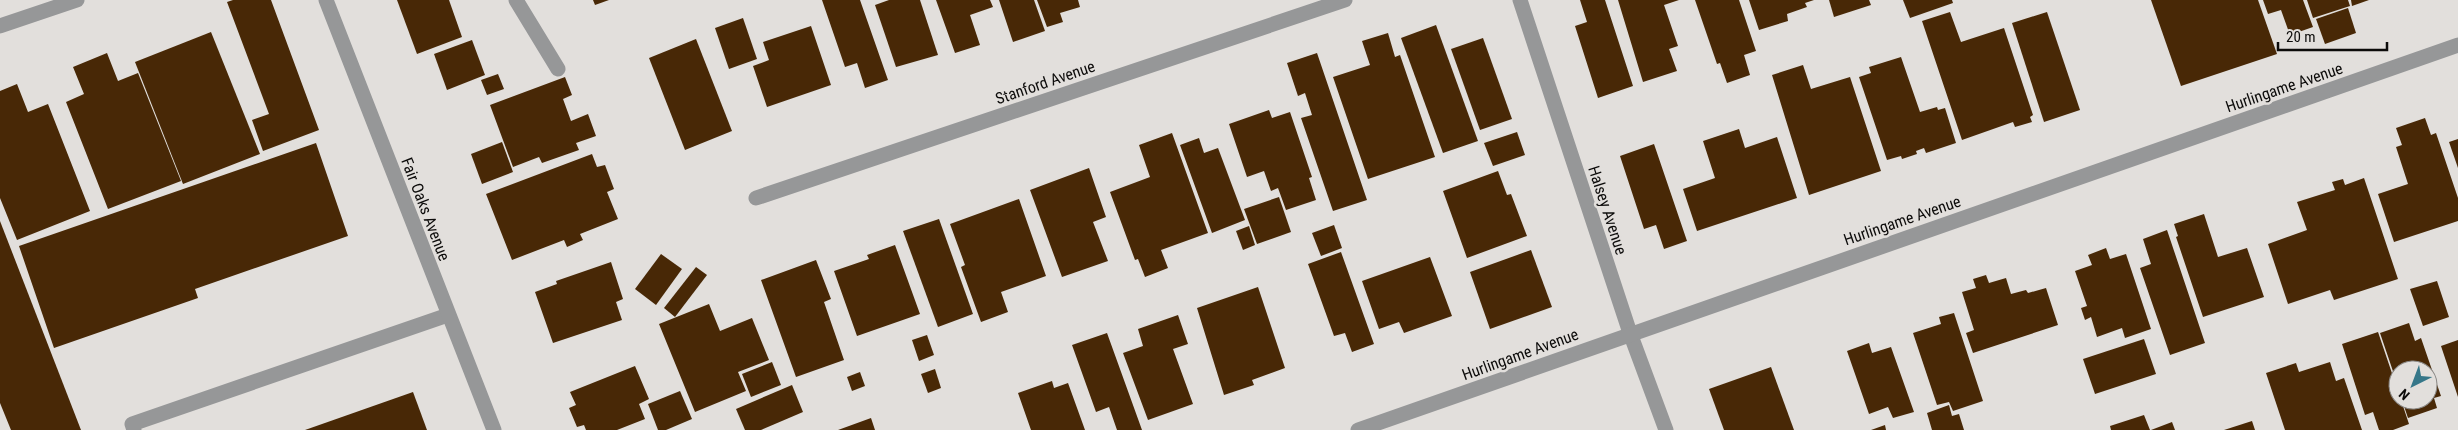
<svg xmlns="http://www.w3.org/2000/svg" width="2458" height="430" font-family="'Roboto Condensed',sans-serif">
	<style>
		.building { fill: #482806 }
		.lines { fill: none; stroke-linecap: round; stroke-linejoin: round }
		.lane { stroke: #969798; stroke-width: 15 }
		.street { stroke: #969798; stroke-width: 15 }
		.labels { text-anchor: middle; stroke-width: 5; stroke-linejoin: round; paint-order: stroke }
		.street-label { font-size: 16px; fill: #0c0b0a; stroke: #e2dfdc }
	</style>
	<rect width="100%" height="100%" fill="#e2dfdc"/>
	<g class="building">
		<path d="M233 0H271L319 130 263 151 252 120 269 114 227 2Z"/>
		<path d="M397 0H449L462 37 417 54Z"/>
		<path d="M593 0H609L595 5Z"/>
		<path d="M822 0H860L888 80 865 88 857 63 845 67Z"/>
		<path d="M889 0H920L938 55 896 67 875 5Z"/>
		<path d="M936 0H990L993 7 970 15 980 45 955 53Z"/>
		<path d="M999 0H1034L1045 31 1013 42Z"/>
		<path d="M1037 0H1078L1080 7 1060 13 1063 22 1047 27Z"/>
		<path d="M1580 0H1605L1633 86 1598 98 1575 26 1587 22Z"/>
		<path d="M1618 0H1679L1664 5 1678 46 1669 49 1677 71 1643 82Z"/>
		<path d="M1695 0H1739L1756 51 1744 55 1750 75 1727 83 1720 63 1717 64Z"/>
		<path d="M1749 0H1814L1805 3 1807 7 1787 14 1788 21 1759 30Z"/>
		<path d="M1829 0H1869L1871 5 1834 17Z"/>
		<path d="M1903 0H1952L1953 3 1910 18Z"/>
		<path d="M2151 0H2258L2277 54 2181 86Z"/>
		<path d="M2263 0H2303L2313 27 2290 35 2281 10 2268 14Z"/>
		<path d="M2307 0H2348L2350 6 2313 18Z"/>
		<path d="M2351 0H2369L2352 6Z"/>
		<path d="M2348 8 2356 33 2325 44 2316 19Z"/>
		<path d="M1950 12 1961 42 2004 28 2033 115 2030 117 2032 122 2015 127 2013 122 1962 140 1922 21Z"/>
		<path d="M2047 12 2080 110 2044 122 2012 23Z"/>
		<path d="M743 18 757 59 729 69 715 28Z"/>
		<path d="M1436 25 1478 141 1443 153 1401 38Z"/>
		<path d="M811 26 831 85 767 107 753 66 769 60 763 42Z"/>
		<path d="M211 32 260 154 183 184 135 62Z"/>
		<path d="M1388 33 1395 57 1400 55 1435 157 1368 179 1333 77 1370 65 1362 41Z"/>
		<path d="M1483 38 1512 119 1480 130 1451 49Z"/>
		<path d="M696 39 732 131 685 150 649 58Z"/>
		<path d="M472 40 485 75 447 90 434 54Z"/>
		<path d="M107 53 118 81 138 73 181 181 108 209 66 102 84 94 73 67Z"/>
		<path d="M1317 53 1367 200 1333 211 1301 118 1312 115 1305 93 1298 96 1287 63Z"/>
		<path d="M1901 57 1920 112 1937 107 1938 110 1945 108 1956 143 1926 153 1924 148 1916 151 1917 154 1902 159 1901 156 1887 160 1859 77 1871 73 1869 67Z"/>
		<path d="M1803 65 1811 89 1850 77 1881 171 1809 195 1772 75Z"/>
		<path d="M498 74 504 89 487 95 481 80Z"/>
		<path d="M565 77 572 95 563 99 571 121 588 114 596 136 576 143 579 150 542 163 539 157 513 167 490 105Z"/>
		<path d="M17 84 28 112 48 104 90 211 17 240 0 198V91Z"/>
		<path d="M1269 110 1272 118 1290 112 1312 177 1309 178 1316 200 1286 210 1278 188 1271 191 1264 171 1247 177 1229 124Z"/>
		<path d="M2425 118 2431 135 2436 133 2458 198V221L2394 242 2378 194 2408 184 2396 147 2402 145 2396 128Z"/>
		<path d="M1739 129 1745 148 1777 137 1797 198 1697 231 1683 189 1715 178 1703 141Z"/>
		<path d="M1517 132 1525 155 1493 166 1484 143Z"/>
		<path d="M1172 133 1208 233 1161 250 1168 268 1145 277 1138 259 1135 260 1110 192 1150 177 1139 145Z"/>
		<path d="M1199 138 1204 153 1218 148 1245 220 1212 233 1180 145Z"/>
		<path d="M2458 139V168L2449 142Z"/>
		<path d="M502 142 513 172 482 184 471 154Z"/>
		<path d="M316 143 348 236 195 289 198 298 54 348 19 246Z"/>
		<path d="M1654 144 1687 241 1664 249 1656 225 1644 229 1620 156Z"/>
		<path d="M592 154 597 167 605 165 614 189 607 192 618 219 580 234 583 240 567 247 564 240 512 260 486 194Z"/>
		<path d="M1089 168 1106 217 1093 222 1108 261 1062 277 1030 190Z"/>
		<path d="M1498 171 1507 195 1511 194 1527 236 1467 258 1443 191Z"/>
		<path d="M2364 178 2398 279 2334 300 2330 290 2288 304 2268 244 2307 230 2297 202 2335 190 2332 182 2343 179 2345 185Z"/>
		<path d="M1279 197 1291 232 1257 244 1244 209Z"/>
		<path d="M1019 199 1046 276 1001 292 1008 312 981 322 961 267 965 265 950 224Z"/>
		<path d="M2204 214 2218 257 2247 248 2264 297 2203 317 2176 237 2178 236 2174 224Z"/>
		<path d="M939 219 973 314 938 327 903 231Z"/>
		<path d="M0 221 81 430H11L0 403Z"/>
		<path d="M1334 225 1342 248 1321 256 1312 233Z"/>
		<path d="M1249 226 1255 245 1243 250 1236 231Z"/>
		<path d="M2167 230 2205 343 2170 355 2140 268 2151 264 2143 239Z"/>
		<path d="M895 245 920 314 857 336 834 271 869 259 867 255Z"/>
		<path d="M2106 248 2110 259 2126 254 2151 329 2125 338 2122 328 2097 337 2091 317 2085 320 2081 308 2087 306 2075 271 2092 265 2088 255Z"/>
		<path d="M1531 250 1552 307 1490 329 1470 272Z"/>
		<path d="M1341 252 1374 344 1352 352 1345 333 1334 336 1308 264Z"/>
		<path d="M661 254 682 269 656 305 635 289Z"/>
		<path d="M1430 257 1452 316 1404 333 1399 322 1379 329 1362 281Z"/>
		<path d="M816 260 831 299 824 302 844 360 796 377 761 280Z"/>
		<path d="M611 262 623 299 616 302 622 320 553 343 535 292 557 284 556 281Z"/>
		<path d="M696 267 707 275 675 317 664 308Z"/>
		<path d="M1986 275 1989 283 2006 278 2011 294 2026 290 2028 293 2046 288 2058 325 1973 353 1966 333 1974 330 1962 292 1976 288 1973 279Z"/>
		<path d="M2437 281 2449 317 2423 326 2410 289Z"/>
		<path d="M1258 287 1285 368 1252 380 1254 385 1224 395 1197 308Z"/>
		<path d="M709 304 720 331 752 318 769 360 738 372 746 391 695 412 659 324Z"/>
		<path d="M1954 313 1983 401 1953 411 1949 402 1937 405 1913 333 1941 324 1939 317Z"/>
		<path d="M1178 315 1188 344 1173 349 1193 404 1148 420 1123 353 1143 346 1138 329Z"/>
		<path d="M2409 323 2415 341 2421 338 2441 396 2434 398 2437 408 2408 418 2402 400H2428V370H2398V386L2380 333Z"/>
		<path d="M2378 332 2398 391V400H2401L2409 424 2393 430H2379L2373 412 2365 415 2342 344Z"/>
		<path d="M1107 333 1142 430H1117L1109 407 1096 412 1072 345Z"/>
		<path d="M927 335 934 355 919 361 912 340Z"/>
		<path d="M2144 339 2156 374 2095 394 2083 359Z"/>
		<path d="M2458 340V397L2441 346Z"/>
		<path d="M1869 343 1872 353 1891 347 1914 412 1893 418 1888 407 1869 414 1847 351Z"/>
		<path d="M772 362 781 385 751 397 742 374Z"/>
		<path d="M2330 362 2336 381 2344 378 2362 430H2285L2266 373 2296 363 2299 372Z"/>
		<path d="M635 366 649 399 639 404 645 419 617 430H586L584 425 577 427 569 408 576 405 570 392Z"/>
		<path d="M1771 367 1794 430H1724L1709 389Z"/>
		<path d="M935 369 941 388 928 393 921 374Z"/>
		<path d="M860 372 865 386 852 391 847 377Z"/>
		<path d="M1052 381 1054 388 1068 383 1085 430H1031L1018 393Z"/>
		<path d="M792 385 803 412 761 430H745L736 409Z"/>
		<path d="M680 391 692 419 666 430H658L648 404Z"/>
		<path d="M413 392 427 430H305Z"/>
		<path d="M1949 405 1952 416 1959 414 1964 430H1932L1927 413Z"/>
		<path d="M2144 415 2150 430H2111L2110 426Z"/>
		<path d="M871 418 875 430H838Z"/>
		<path d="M2252 421 2255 430H2224Z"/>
		<path d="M2172 422 2175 430H2151Z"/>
		<path d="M1885 425 1886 430H1871Z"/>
	</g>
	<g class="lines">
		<g class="lane">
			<path d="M516 0 558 69"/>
			<path d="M134 430 132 424 448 315"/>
		</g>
		<g class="street">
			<path d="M326 0 494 430"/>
			<path d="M1520 0 1630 333 1666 430"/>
			<path d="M0 26 77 0"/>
			<path d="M756 198 1345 0"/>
			<path d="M1358 430 2458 45"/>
		</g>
	</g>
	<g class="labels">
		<g class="street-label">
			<text transform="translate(1045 82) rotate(-19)" y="6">Stanford Avenue</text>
			<text transform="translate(2284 87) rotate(-19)" y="6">Hurlingame Avenue</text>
			<text transform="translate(426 209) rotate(69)" y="6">Fair Oaks Avenue</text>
			<text transform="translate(1608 210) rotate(72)" y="6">Halsey Avenue</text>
			<text transform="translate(1902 220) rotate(-19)" y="6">Hurlingame Avenue</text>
			<text transform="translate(1520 354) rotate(-20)" y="6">Hurlingame Avenue</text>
		</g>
	</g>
	<g transform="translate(2413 385) rotate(222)"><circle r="24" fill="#e2dfdc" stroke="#8c8a88"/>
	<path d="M0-4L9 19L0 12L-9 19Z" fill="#367789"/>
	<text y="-8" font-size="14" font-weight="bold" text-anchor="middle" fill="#0c0b0a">N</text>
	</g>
	<path d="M2278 42v8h109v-8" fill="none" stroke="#0c0b0a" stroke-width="2.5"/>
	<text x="2286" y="42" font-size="15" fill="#0c0b0a" stroke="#e2dfdc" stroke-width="4" paint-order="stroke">20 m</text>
</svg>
